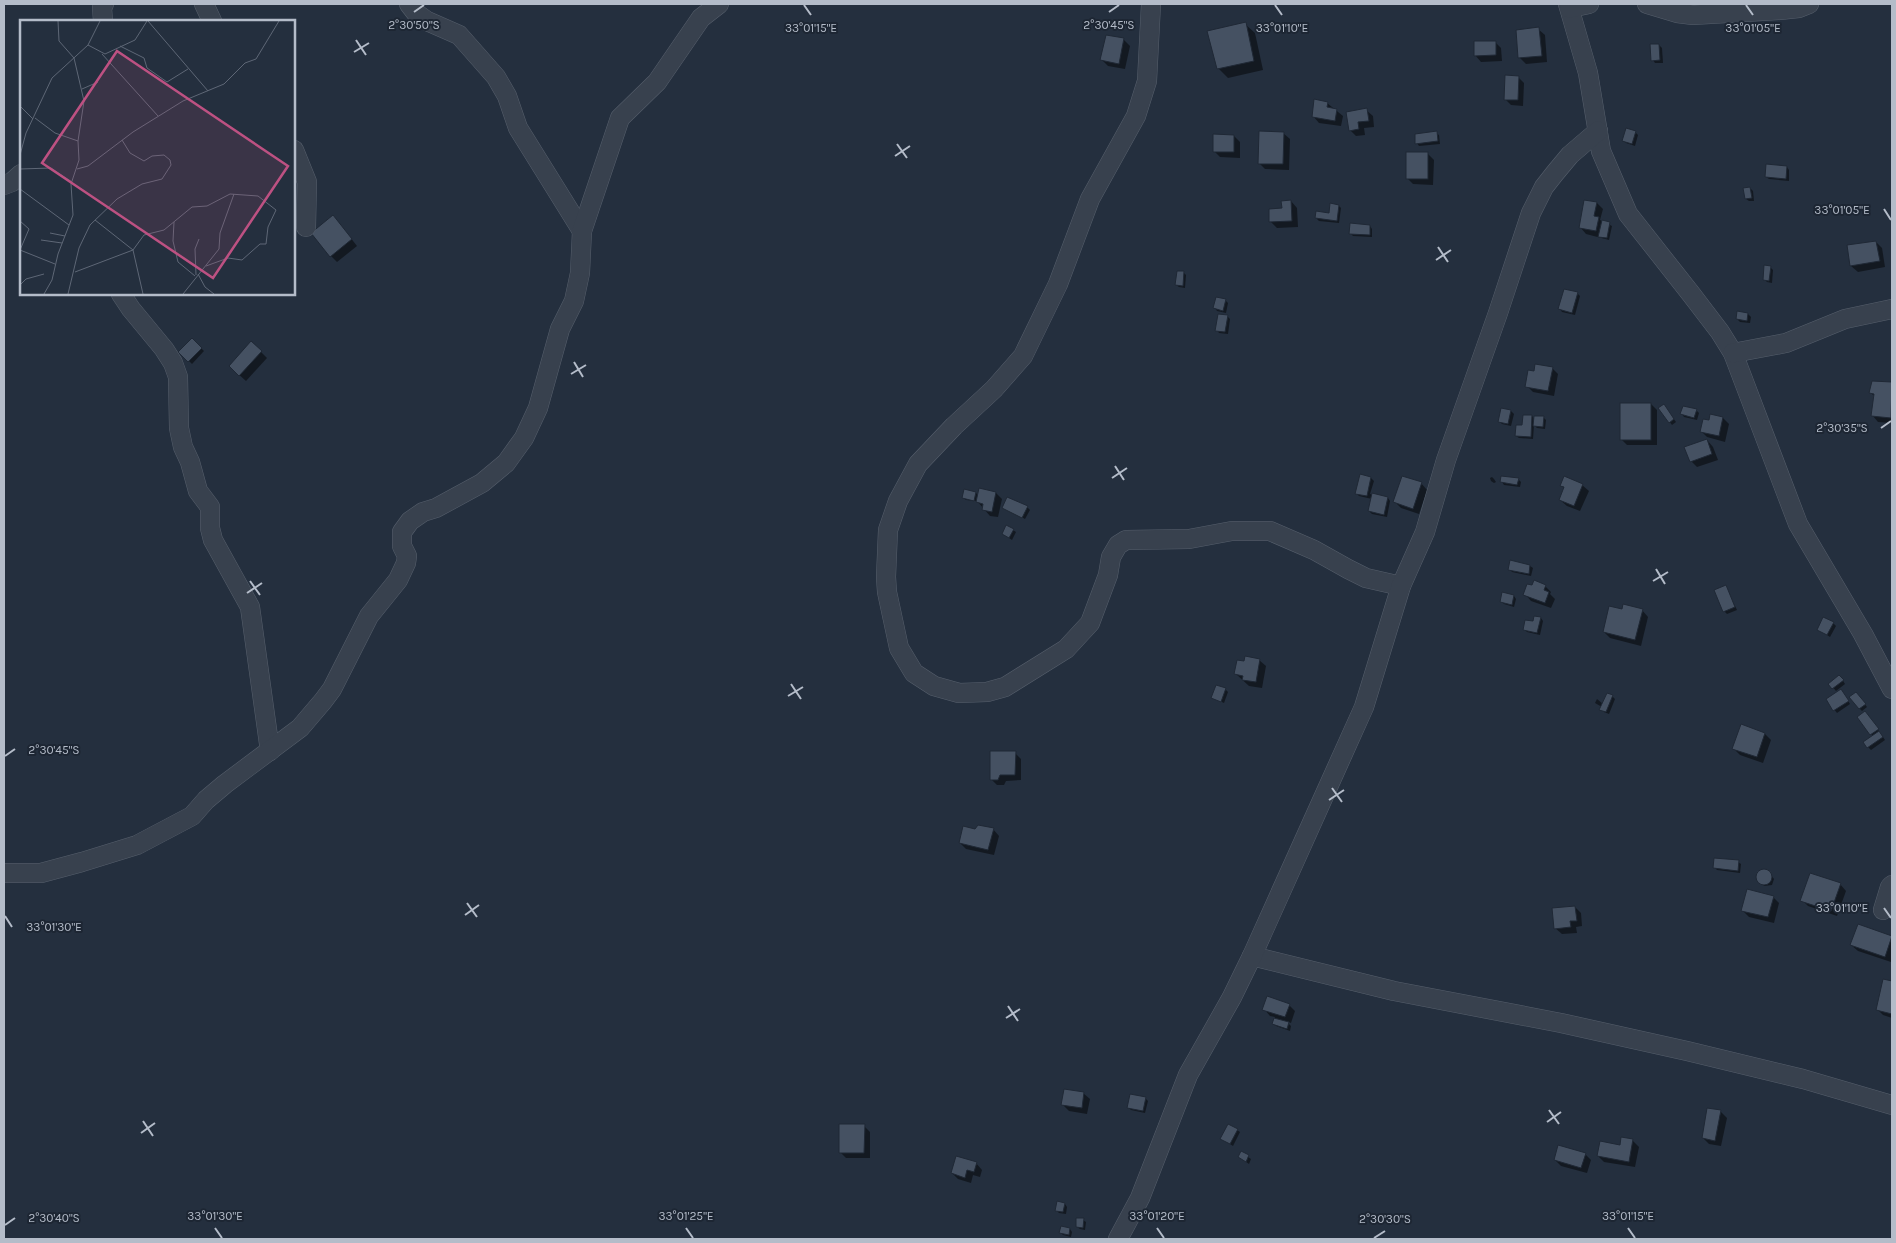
<svg xmlns="http://www.w3.org/2000/svg" width="1896" height="1243" font-family="Karla,sans-serif">
	<style>
		.shadow { fill: #0007 }
		.building { fill: #455162; stroke: #1f2835 }
		.lines { fill: none; stroke-linecap: round; stroke-linejoin: round }
		.street-casing { stroke: #565f6c; stroke-width: 20 }
		.street { stroke: #38414e; stroke-width: 19 }
		.ticks { fill: none; stroke: #b4bcc9; stroke-width: 2 }
		.inset-road { fill: none; stroke: #5e6776; stroke-width: 1 }
		.view { fill: #bd5182; fill-opacity: 0.15; stroke: #bd5182; stroke-width: 2.5 }
		.inset-edge { fill: none; stroke: #b4bcc9; stroke-width: 2.5 }
		.ticks-label { font-size: 12px; text-anchor: middle; fill: #b4bcc9; stroke: #1d2633; stroke-width: 4; stroke-linejoin: round; paint-order: stroke }
	</style>
	<rect width="100%" height="100%" fill="#242f3e"/>
	<g class="shadow">
		<path d="M1245 24 1255 33 1263 70 1228 78 1218 68Z"/>
		<path d="M1538 29 1545 35 1547 62 1526 64 1520 58Z"/>
		<path d="M1107 36 1124 40 1130 46 1125 69 1108 66 1102 60Z"/>
		<path d="M1495 42 1501 48 1502 61 1481 62 1475 55Z"/>
		<path d="M1659 45 1662 48 1663 63H1655L1653 60Z"/>
		<path d="M1518 77 1524 83 1523 106 1511 105 1505 99Z"/>
		<path d="M1327 103 1343 116 1341 126 1319 123 1313 116Z"/>
		<path d="M1366 110 1373 116 1374 127 1364 128 1365 135 1356 136 1350 130Z"/>
		<path d="M1635 132 1638 135 1635 146 1626 143 1624 141Z"/>
		<path d="M1283 133 1290 139 1289 170 1265 169 1259 163Z"/>
		<path d="M1436 133 1439 135 1440 144 1419 146 1417 143Z"/>
		<path d="M1234 136 1240 142V158L1220 157 1214 151Z"/>
		<path d="M1428 154 1434 160 1433 185 1413 184 1407 178Z"/>
		<path d="M1787 167 1789 170V181L1769 179 1766 177Z"/>
		<path d="M1750 188 1753 191 1754 201H1749L1746 199Z"/>
		<path d="M1291 201 1297 208 1298 227 1277 228 1271 222 1270 211 1283 209Z"/>
		<path d="M1597 203 1603 209 1600 220 1612 226 1609 240 1586 234 1580 227Z"/>
		<path d="M1339 206 1341 208 1339 223 1319 221 1316 218 1330 214Z"/>
		<path d="M339 223 357 246 337 262 331 256Z"/>
		<path d="M1370 226 1372 229V237L1353 236 1350 233Z"/>
		<path d="M1876 242 1882 248 1885 267 1858 272 1851 266Z"/>
		<path d="M1770 267 1773 270 1772 283 1767 282 1764 279Z"/>
		<path d="M1184 273 1186 275 1185 288 1179 287 1176 285Z"/>
		<path d="M1577 293 1580 296 1575 315 1562 312 1560 309Z"/>
		<path d="M1225 300 1228 303 1226 313 1217 311 1215 308Z"/>
		<path d="M1748 314 1751 317 1750 323 1740 322 1737 319Z"/>
		<path d="M1227 316 1230 319 1228 334 1219 333 1217 330Z"/>
		<path d="M192 340 204 351 192 364 180 352Z"/>
		<path d="M261 352 267 358 246 381 236 372Z"/>
		<path d="M1552 368 1558 374 1554 396 1533 392 1527 386 1534 372Z"/>
		<path d="M1873 383H1892V423L1878 422 1872 415 1875 397 1871 393Z"/>
		<path d="M1651 404 1657 410V445H1627L1621 439Z"/>
		<path d="M1659 408H1666L1676 422 1672 425Z"/>
		<path d="M1696 410 1699 413 1697 420 1684 417 1682 414Z"/>
		<path d="M1511 411 1514 414 1511 426 1502 424 1499 421Z"/>
		<path d="M1532 416 1535 420 1543 417 1546 420 1545 429 1537 428 1534 425 1533 439 1519 438 1516 436Z"/>
		<path d="M1723 418 1729 424 1725 442 1707 437 1701 431 1710 421Z"/>
		<path d="M1707 440 1713 447 1718 460 1697 467 1691 461Z"/>
		<path d="M1361 476 1371 478 1374 481 1370 494 1388 498 1390 501 1387 517 1372 514 1369 511 1372 499 1359 496 1357 494Z"/>
		<path d="M1492 477 1494 479 1496 482 1494 483 1491 481 1490 478Z"/>
		<path d="M1518 479 1521 482 1520 487 1504 485 1502 482Z"/>
		<path d="M1421 483 1427 490 1419 514 1401 508 1395 502Z"/>
		<path d="M1582 485 1589 491 1580 511 1567 506 1560 500 1565 489 1562 486Z"/>
		<path d="M980 490 996 493 1002 499 998 517 990 516 977 501 966 500 963 497 965 491 976 493 979 496Z"/>
		<path d="M1003 507H1027L1030 510 1025 519Z"/>
		<path d="M1013 530 1016 532 1012 540 1003 534Z"/>
		<path d="M1530 566 1533 568 1531 576 1512 572 1510 569Z"/>
		<path d="M1545 586 1551 592 1550 594 1555 599 1551 608 1531 601 1525 594Z"/>
		<path d="M1725 586 1737 610 1727 614 1724 611Z"/>
		<path d="M1514 596 1516 599 1514 607 1504 604 1501 601Z"/>
		<path d="M1642 610 1648 617 1641 646 1610 638 1604 632 1623 611Z"/>
		<path d="M1541 618 1543 621 1540 635 1527 632 1524 629Z"/>
		<path d="M1833 623 1836 626 1830 637 1818 629Z"/>
		<path d="M1259 660 1266 666 1262 688 1249 686 1236 674 1245 663Z"/>
		<path d="M1842 679 1845 684 1836 691 1830 684Z"/>
		<path d="M1225 689 1228 692 1224 703 1213 698Z"/>
		<path d="M1844 694 1850 704 1837 713 1827 700Z"/>
		<path d="M1612 696 1615 699 1609 714 1604 712 1601 709 1602 707 1595 703 1597 699 1603 704Z"/>
		<path d="M1858 696 1867 707 1862 711 1860 709Z"/>
		<path d="M1868 715 1885 740 1871 750 1868 747 1874 736 1871 734Z"/>
		<path d="M1741 726 1765 734 1771 740 1763 763 1740 755 1734 749Z"/>
		<path d="M1015 753 1021 759V780L1006 781 1004 785H997L991 779Z"/>
		<path d="M993 829 999 836 994 855 966 849 960 843 976 830Z"/>
		<path d="M1738 862 1741 864 1740 873 1717 870 1714 867Z"/>
		<path d="M1761 871 1768 872 1771 875 1774 879 1772 885 1764 886 1762 883 1757 878 1758 874Z"/>
		<path d="M1840 884 1846 891 1837 916 1808 906 1802 900Z"/>
		<path d="M1773 897 1779 903 1774 923 1749 917 1743 911Z"/>
		<path d="M1575 907 1581 913 1582 926 1576 927 1577 933 1562 934 1555 928Z"/>
		<path d="M1858 926 1892 938 1891 962 1858 951 1851 945Z"/>
		<path d="M1884 981 1892 983V1018L1883 1015 1877 1009Z"/>
		<path d="M1289 1005 1295 1011 1291 1023 1286 1021 1291 1026 1290 1031 1276 1026 1273 1024 1275 1017 1270 1016 1264 1009Z"/>
		<path d="M1083 1093 1090 1099 1087 1114 1069 1111 1063 1105Z"/>
		<path d="M1145 1098 1148 1101 1145 1113 1131 1110 1128 1107Z"/>
		<path d="M1720 1111 1727 1118 1721 1146 1709 1144 1703 1138Z"/>
		<path d="M864 1126 870 1132V1158H846L840 1152Z"/>
		<path d="M1237 1130 1240 1132 1233 1146 1222 1139Z"/>
		<path d="M1633 1141 1639 1147 1635 1167 1604 1162 1598 1156Z"/>
		<path d="M1242 1153 1251 1159 1249 1164 1239 1157Z"/>
		<path d="M1585 1154 1591 1160 1587 1173 1561 1166 1555 1160Z"/>
		<path d="M976 1163 982 1170 980 1177 973 1175 971 1183 958 1179 952 1173Z"/>
		<path d="M1065 1204 1067 1207 1066 1214 1059 1213 1057 1211Z"/>
		<path d="M1083 1220 1086 1222 1085 1230 1080 1229 1077 1227Z"/>
		<path d="M1070 1229 1072 1232 1071 1237 1063 1235 1061 1233Z"/>
	</g>
	<g class="building">
		<path d="M1246 22 1254 61 1217 69 1207 31Z"/>
		<path d="M1539 27 1542 56 1518 58 1516 30Z"/>
		<path d="M1106 35 1124 38 1119 64 1100 60Z"/>
		<path d="M1474 41H1496V55L1474 56Z"/>
		<path d="M1650 44H1659L1660 60 1651 61Z"/>
		<path d="M1505 75 1519 76 1518 100H1504Z"/>
		<path d="M1314 99 1328 102 1327 107 1337 109 1335 121 1312 117Z"/>
		<path d="M1367 108 1369 121 1358 122 1359 129 1349 131 1346 112Z"/>
		<path d="M1626 128 1636 131 1632 144 1622 141Z"/>
		<path d="M1259 131 1284 132 1283 164H1258Z"/>
		<path d="M1437 131 1438 141 1415 144V134Z"/>
		<path d="M1213 134 1234 135V152H1213Z"/>
		<rect x="1406" y="152" width="22" height="27"/>
		<path d="M1766 164 1787 166 1786 179 1765 177Z"/>
		<path d="M1750 187 1752 198 1745 199 1743 188Z"/>
		<path d="M1291 200 1292 221 1269 222V209L1282 208 1281 201Z"/>
		<path d="M1584 200 1597 202 1594 216 1599 217 1596 231 1579 228Z"/>
		<path d="M1330 203 1339 205 1337 221 1315 218 1316 211 1329 213Z"/>
		<path d="M333 215 352 239 330 257 311 233Z"/>
		<path d="M1602 220 1610 222 1607 238 1598 237Z"/>
		<path d="M1350 223 1370 225V235L1349 234Z"/>
		<path d="M1876 241 1880 261 1850 266 1847 245Z"/>
		<path d="M1764 265 1771 266 1769 281 1763 280Z"/>
		<path d="M1177 271H1184L1183 286 1175 285Z"/>
		<path d="M1564 289 1578 292 1572 313 1558 309Z"/>
		<path d="M1216 297 1226 299 1223 311 1213 308Z"/>
		<path d="M1737 311 1748 313 1747 321 1736 319Z"/>
		<path d="M1218 314 1228 315 1225 332 1215 331Z"/>
		<path d="M192 338 202 348 188 362 178 352Z"/>
		<path d="M251 341 262 351 239 376 229 366Z"/>
		<path d="M1535 364 1553 367 1548 391 1525 387 1528 370 1534 371Z"/>
		<path d="M1872 381 1892 382 1891 418 1871 416 1874 394 1869 393Z"/>
		<rect x="1620" y="403" width="31" height="37"/>
		<path d="M1664 404 1674 419 1669 423 1658 408Z"/>
		<path d="M1683 406 1697 409 1694 418 1680 414Z"/>
		<path d="M1501 408 1511 410 1508 424 1498 422Z"/>
		<path d="M1710 414 1723 417 1719 436 1700 432 1703 419 1709 420Z"/>
		<path d="M1523 415H1532L1531 437 1515 436 1516 425H1522Z"/>
		<path d="M1534 416H1544L1543 427 1533 426Z"/>
		<path d="M1707 439 1712 454 1690 462 1684 447Z"/>
		<path d="M1360 474 1371 477 1367 496 1355 494Z"/>
		<path d="M1402 476 1422 482 1413 509 1393 502Z"/>
		<path d="M1501 476 1519 478 1517 485 1500 482Z"/>
		<path d="M1564 476 1583 484 1574 506 1559 500 1564 487 1560 486Z"/>
		<path d="M979 488 996 492 992 512 982 510 983 504 976 502Z"/>
		<path d="M964 489 976 492 974 501 962 498Z"/>
		<path d="M1372 493 1388 497 1384 515 1368 511Z"/>
		<path d="M1007 497 1028 506 1022 518 1002 508Z"/>
		<path d="M1006 525 1014 529 1009 538 1002 534Z"/>
		<path d="M1510 560 1530 565 1529 574 1508 570Z"/>
		<path d="M1534 580 1546 585 1544 590 1549 592 1545 603 1523 595 1527 584 1532 585Z"/>
		<path d="M1726 585 1735 607 1723 612 1714 590Z"/>
		<path d="M1502 592 1514 595 1512 605 1500 602Z"/>
		<path d="M1623 604 1643 609 1635 640 1603 632 1609 606 1622 609Z"/>
		<path d="M1534 616 1541 617 1537 633 1523 630 1525 620 1533 621Z"/>
		<path d="M1823 617 1834 622 1827 635 1817 630Z"/>
		<path d="M1245 656 1260 659 1256 682 1242 680 1243 676 1234 674 1237 660 1244 661Z"/>
		<path d="M1839 675 1844 680 1832 689 1828 684Z"/>
		<path d="M1216 685 1226 688 1221 702 1211 698Z"/>
		<path d="M1841 689 1849 701 1833 711 1826 699Z"/>
		<path d="M1856 692 1866 704 1859 709 1849 697Z"/>
		<path d="M1607 693 1613 695 1606 712 1599 710Z"/>
		<path d="M1865 711 1879 729 1870 735 1857 717Z"/>
		<path d="M1741 724 1765 733 1757 757 1732 749Z"/>
		<path d="M1879 731 1883 737 1867 748 1863 742Z"/>
		<path d="M990 751H1016L1015 775H1000L998 780H990Z"/>
		<path d="M978 825 994 828 988 850 959 843 963 826 975 829Z"/>
		<path d="M1714 858 1739 860 1738 871 1713 868Z"/>
		<circle cx="1764" cy="877" r="8"/>
		<path d="M1810 873 1841 883 1831 911 1800 901Z"/>
		<path d="M1747 889 1774 896 1768 917 1741 911Z"/>
		<path d="M1575 906 1577 921H1570L1571 927 1554 929 1552 908Z"/>
		<path d="M1858 924 1892 936 1885 957 1850 945Z"/>
		<path d="M1883 979 1892 981V1014L1876 1010Z"/>
		<path d="M1267 996 1290 1004 1285 1017 1262 1010Z"/>
		<path d="M1274 1018 1289 1022 1287 1029 1272 1024Z"/>
		<path d="M1064 1089 1084 1092 1082 1108 1061 1105Z"/>
		<path d="M1130 1094 1146 1097 1143 1111 1127 1108Z"/>
		<path d="M1707 1108 1721 1110 1715 1141 1702 1138Z"/>
		<path d="M839 1124H865L864 1153H839Z"/>
		<path d="M1228 1124 1238 1129 1230 1144 1220 1139Z"/>
		<path d="M1621 1137 1633 1139 1629 1162 1597 1156 1600 1141 1620 1145Z"/>
		<path d="M1558 1145 1586 1153 1581 1168 1554 1160Z"/>
		<path d="M1241 1151 1249 1155 1246 1162 1238 1157Z"/>
		<path d="M956 1156 977 1162 974 1172 967 1170 965 1178 951 1173Z"/>
		<path d="M1057 1201 1065 1203 1063 1212 1055 1211Z"/>
		<path d="M1076 1218H1084L1083 1228 1076 1227Z"/>
		<path d="M1061 1226 1070 1228 1069 1235 1059 1233Z"/>
	</g>
	<g class="lines">
		<defs>
			<g id="street">
				<path d="M204 4 212 21"/>
				<path d="M409 4 416 13 427 21 459 35 496 77 507 96 518 128 582 231"/>
				<path d="M1151 4 1147 81 1136 116 1090 199 1058 284 1023 356 994 389 954 426 918 464 898 501 888 530 886 577 887 592 899 648 914 673 934 686 959 693 987 692 1005 687 1066 649 1090 623 1108 575 1111 557 1118 545 1126 540 1189 539 1232 531H1270L1314 550 1348 569 1366 578 1401 586"/>
				<path d="M1568 4 1588 73 1601 151 1628 214 1691 294 1720 332 1733 353 1798 524 1863 634 1892 689"/>
				<path d="M1647 4 1677 13 1693 15 1780 10 1799 8 1809 4"/>
				<path d="M1570 8 1589 4"/>
				<path d="M103 21 102 8 104 4"/>
				<path d="M294 150 307 182 306 227"/>
				<path d="M4 185 12 182 21 174"/>
				<path d="M121 294 131 309 164 349 173 363 178 377 179 428 183 447 190 462 198 491 210 507V528L213 540 250 607 270 751"/>
				<path d="M1733 353 1786 343 1845 319 1892 309"/>
				<path d="M4 873H41L82 862 137 845 192 816 206 800 225 784 300 728 323 701 332 689 369 616 398 580 406 563 407 556 402 546V532L410 521 423 512 436 508 482 483 506 463 524 438 538 408 560 329 574 301 580 273 582 231 620 118 657 82 701 18 719 4"/>
				<path d="M1883 910 1890 887 1892 885"/>
				<path d="M1252 956 1394 991 1561 1023 1687 1051 1803 1079 1892 1105"/>
				<path d="M1118 1239 1140 1198 1188 1075 1232 997 1252 956 1364 707 1401 586 1425 532 1446 460 1498 313 1531 213 1544 187 1555 173 1570 155 1598 131"/>
			</g>
		</defs>
		<use href="#street" class="street-casing"/>
		<use href="#street" class="street"/>
	</g>
	<path class="ticks" d="M804 5 811 15M1275 5 1282 15M1746 5 1753 15M414 12 424 5M1109 12 1119 5M356 40 366 55M354 52 369 43M897 144 907 158M895 156 910 146M1884 209 1891 220M1438 247 1448 262M1436 260 1451 250M574 362 583 377M571 374 586 365M1881 428 1891 421M1115 466 1124 480M1112 478 1127 468M1656 569 1665 584M250 581 260 595M1653 581 1668 572M247 593 262 583M791 684 801 699M788 696 803 687M5 756 15 749M1332 788 1342 802M1329 800 1344 790M467 903 477 917M1884 908 1891 918M465 915 479 905M5 916 12 927M1008 1006 1018 1021M1006 1018 1020 1009M1549 1110 1559 1124M143 1121 153 1136M1547 1122 1561 1112M141 1133 155 1123M5 1225 15 1218M215 1228 222 1238M686 1228 693 1238M1157 1228 1164 1238M1628 1228 1635 1238M1374 1238 1385 1231"/>
	<g transform="translate(20 20)">
		<rect width="275" height="275" fill="#242f3e"/>
		<path class="inset-road" d="M128 1 188 71M68 25 80 1M100 26 124 38 127 48 147 62 168 49M82 34 138 96M62 69 78 62M0 86 13 99M15 98 35 113 58 121M0 135 6 113 32 58 68 25 85 34 115 20 127 1M0 149 31 148 52 162M57 149 68 146 113 112 163 81 204 64 225 43 236 39 259 1M0 169 49 205M0 201 9 209 0 230 35 244M154 202 153 221 158 242 175 256M30 213 45 216M21 220 42 223M55 252 113 230 75 200M178 254 185 267 194 274M176 255 175 229 179 219M0 265 6 259 24 254M24 274 32 260 38 234 53 195 51 164 59 140 58 121 64 81 54 38 39 21 38 1M48 274 59 228 70 205 97 179 122 164 142 159 151 145 150 140 144 135 132 136 124 141 110 133 102 120M123 274 113 230 124 215 144 210 172 187 187 186 210 174 238 176 256 190 248 207 246 224H240L222 240 208 238 186 246M163 274 199 229 200 213 214 174"/>
		<path class="view" d="M97 31 268 146 193 258 22 143Z"/>
		<rect width="275" height="275" class="inset-edge"/>
	</g>
	<g class="ticks-label">
		<text x="414" y="29">2°30'50"S</text>
		<text x="1109" y="29">2°30'45"S</text>
		<text x="811" y="32">33°01'15"E</text>
		<text x="1282" y="32">33°01'10"E</text>
		<text x="1753" y="32">33°01'05"E</text>
		<text x="1842" y="214">33°01'05"E</text>
		<text x="1842" y="432">2°30'35"S</text>
		<text x="54" y="754">2°30'45"S</text>
		<text x="1842" y="912">33°01'10"E</text>
		<text x="54" y="931">33°01'30"E</text>
		<text x="215" y="1220">33°01'30"E</text>
		<text x="686" y="1220">33°01'25"E</text>
		<text x="1157" y="1220">33°01'20"E</text>
		<text x="1628" y="1220">33°01'15"E</text>
		<text x="54" y="1222">2°30'40"S</text>
		<text x="1385" y="1223">2°30'30"S</text>
	</g>
	<rect width="1896" height="1243" fill="none" stroke="#b4bcc9" stroke-width="10"/>
</svg>
